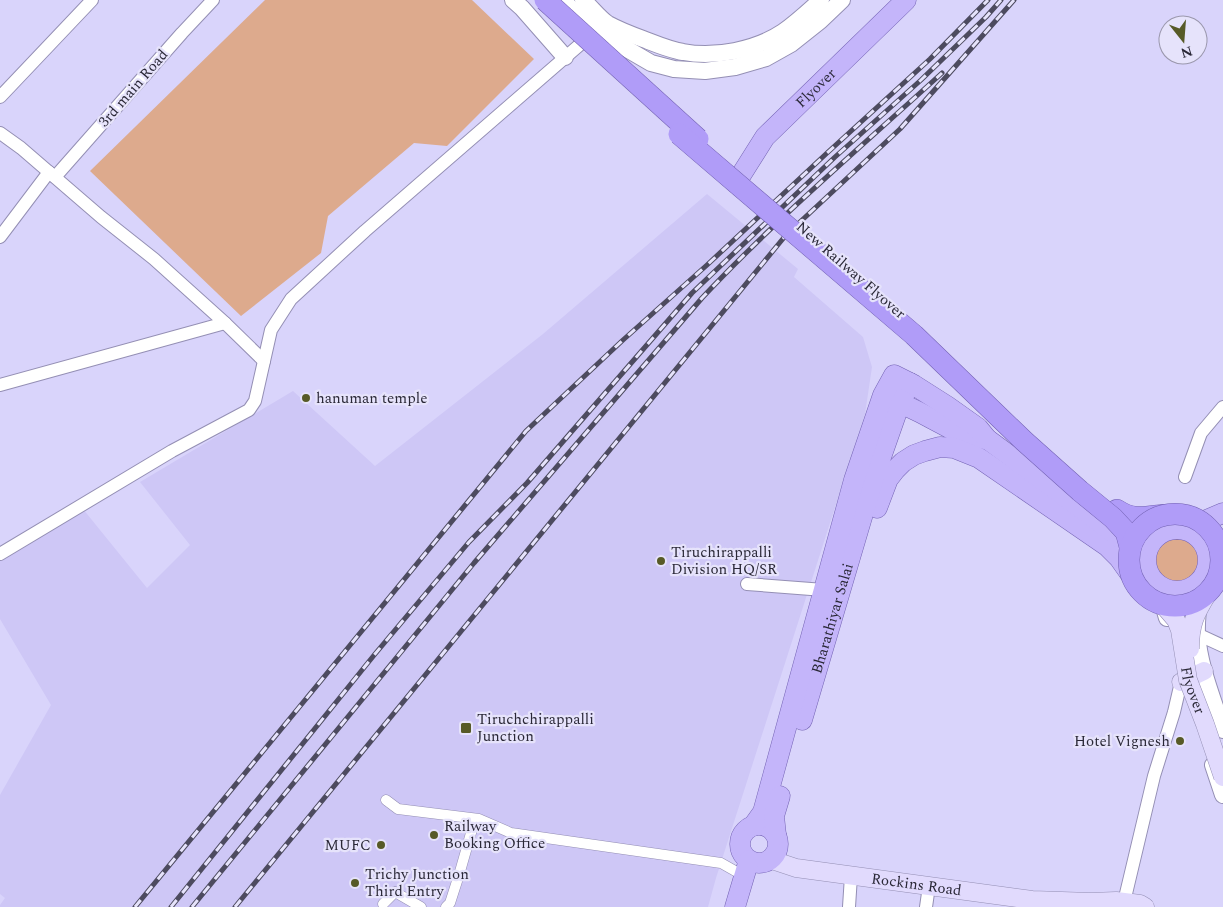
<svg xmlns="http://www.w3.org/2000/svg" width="1223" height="907" font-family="Spectral,serif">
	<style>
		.built { fill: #cec7f6 }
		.green { fill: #ddaa8d }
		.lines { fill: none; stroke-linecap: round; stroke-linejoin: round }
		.pedestrian-casing { stroke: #948fb4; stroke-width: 11 }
		.minor-casing { stroke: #948fb4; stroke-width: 14 }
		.tertiary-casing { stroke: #948fb4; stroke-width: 18 }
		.secondary-casing { stroke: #948fb4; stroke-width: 19 }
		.primary-casing { stroke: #7463b4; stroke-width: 21 }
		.trunk-casing { stroke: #7463b4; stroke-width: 22 }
		.pedestrian { stroke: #fff; stroke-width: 10 }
		.minor { stroke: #fff; stroke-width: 12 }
		.tertiary { stroke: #fff; stroke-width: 16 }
		.secondary { stroke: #e1dafd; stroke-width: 18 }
		.primary { stroke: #c4b5fa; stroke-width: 20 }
		.trunk { stroke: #b09cf8; stroke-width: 21 }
		.rail-casing { stroke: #4d4b5f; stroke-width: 5 }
		.rail { stroke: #e6e3fb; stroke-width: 3; stroke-dasharray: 9; stroke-linecap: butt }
		.secondary-bridge-casing { stroke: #948fb4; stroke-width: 19; stroke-linecap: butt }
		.trunk-bridge-casing { stroke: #7463b4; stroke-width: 22; stroke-linecap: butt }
		.secondary-bridge { stroke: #e1dafd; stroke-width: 18 }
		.trunk-bridge { stroke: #b09cf8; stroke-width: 21 }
		.poi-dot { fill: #575a27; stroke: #e6e3fb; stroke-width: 2 }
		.labels { text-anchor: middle; stroke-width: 4.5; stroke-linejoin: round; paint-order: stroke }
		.street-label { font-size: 15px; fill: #2a2837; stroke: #e6e3fb }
		.poi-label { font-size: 15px; fill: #2a2837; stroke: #e6e3fb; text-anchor: start }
	</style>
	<rect width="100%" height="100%" fill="#d9d4fb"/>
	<path class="built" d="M707 194 798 269 794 277 863 337 872 367 865 414 716 878 708 907H0V905L5 898 0 894V795L51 705 0 619V559L83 509 147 588 190 545 140 482 293 391 375 466 543 334Z"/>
	<g class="green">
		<path d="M265 0H472L534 59 447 146 414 143 328 216 321 253 241 316 90 171Z"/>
		<circle cx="1177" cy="560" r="26"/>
	</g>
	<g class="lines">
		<defs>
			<g id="pedestrian">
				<path d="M386 800 398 809 479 819 511 833 721 863 744 876"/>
				<path d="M383 904 395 892 421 907"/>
				<path d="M446 907 450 903 459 875 475 819"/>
			</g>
			<g id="minor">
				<path d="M0 97 92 0"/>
				<path d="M0 133 21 148 101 217 154 259 225 323 264 361"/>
				<path d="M55 177 182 33 213 0"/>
				<path d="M0 237 49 172"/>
				<path d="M0 385 225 323"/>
				<path d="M1185 477 1201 433 1223 407"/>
				<path d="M0 554 172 451 249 410 255 401 271 330 291 299 365 231 591 35"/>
				<path d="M747 584 824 590"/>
				<path d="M1197 634 1223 646"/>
				<path d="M1124 902 1154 776 1174 712 1181 682"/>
				<path d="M849 907 851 876"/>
				<path d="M926 907 929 886"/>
			</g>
			<g id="tertiary">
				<path d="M513 0 522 8 565 57"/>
				<path d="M562 0 596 31 651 63 674 69 705 71 735 67 766 58 791 44 820 21 842 0"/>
				<path d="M583 0C591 7 599 18 608 24 619 30 632 35 643 39 656 44 670 50 683 52 715 58 756 50 783 32 796 23 809 11 821 0"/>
				<path d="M1202 580C1200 597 1196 615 1197 633 1199 666 1213 699 1223 730"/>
				<path d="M1157 584 1167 618"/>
				<path d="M1213 765 1223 795"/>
			</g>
			<g id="secondary">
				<path d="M1181 682 1204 671"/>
				<path id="s1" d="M769 859 796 868 1032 900 1091 902 1116 901 1140 904 1145 907"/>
			</g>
			<g id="primary">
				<path id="s2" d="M736 183 765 137 906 0"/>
				<path d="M890 398 919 412 968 438 987 439"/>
				<path d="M877 508 888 479 895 470 903 462 914 455 925 451 940 447 954 448 979 458 1107 546 1119 558 1131 575"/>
				<path d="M1177 529 1197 524 1223 513"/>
				<circle cx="1177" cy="560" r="31"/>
				<path id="s3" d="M802 720 873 480 900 403 910 383"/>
				<circle cx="759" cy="844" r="19"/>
				<path d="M753 826 763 812 854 480 883 395 894 375 914 385 947 406 978 428 987 439 1109 529 1125 542 1148 574"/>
				<path d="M776 835 774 816 780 796"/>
				<path d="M735 907 749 860"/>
			</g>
			<g id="trunk">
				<path d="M1117 510C1133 521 1145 517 1164 515"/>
				<path d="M1222 554 1223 549"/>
			</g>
		</defs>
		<use href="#pedestrian" class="pedestrian-casing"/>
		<use href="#minor" class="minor-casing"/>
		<use href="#tertiary" class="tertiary-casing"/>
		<use href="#secondary" class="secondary-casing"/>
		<use href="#primary" class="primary-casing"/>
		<use href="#trunk" class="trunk-casing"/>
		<use href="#pedestrian" class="pedestrian"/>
		<use href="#minor" class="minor"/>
		<use href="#tertiary" class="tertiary"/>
		<use href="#secondary" class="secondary"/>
		<use href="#primary" class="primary"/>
		<use href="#trunk" class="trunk"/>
		<defs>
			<g id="rail">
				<path d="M135 907 526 431 623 340 707 265 827 153 930 59 988 0"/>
				<path d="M171 907 375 654 469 542 527 483 692 293 835 157 921 80 986 17 1001 0"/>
				<path d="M192 907 474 563 702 298C777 218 861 147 942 73"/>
				<path d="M235 907 786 235 900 129 1014 0"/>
			</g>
		</defs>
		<use href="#rail" class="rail-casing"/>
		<use href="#rail" class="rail"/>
		<defs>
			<g id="secondary-bridge">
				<path id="s4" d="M1164 606 1176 620 1180 630 1188 680 1205 724 1223 777"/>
				<path d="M1190 649C1190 624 1195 614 1208 593"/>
			</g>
			<g id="trunk-bridge">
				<path d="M545 0 698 139"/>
				<path d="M679 134 914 335 1024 441 1080 491 1113 518 1126 532 1130 547"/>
				<circle cx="1175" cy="560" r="46"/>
			</g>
		</defs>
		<use href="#secondary-bridge" class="secondary-bridge-casing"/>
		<use href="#trunk-bridge" class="trunk-bridge-casing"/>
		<use href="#secondary-bridge" class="secondary-bridge"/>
		<use href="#trunk-bridge" class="trunk-bridge"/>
	</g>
	<g class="poi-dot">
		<circle cx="306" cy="398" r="5"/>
		<circle cx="661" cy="561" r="5"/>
		<rect x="460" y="722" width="12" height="12" rx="2.5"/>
		<circle cx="1180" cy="741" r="5"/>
		<circle cx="434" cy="835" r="5"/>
		<circle cx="381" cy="845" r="5"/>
		<circle cx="355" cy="883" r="5"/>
	</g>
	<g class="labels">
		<g class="street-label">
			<text transform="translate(133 88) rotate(-49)" y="5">3rd main Road</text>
			<text dy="5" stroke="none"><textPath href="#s2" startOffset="125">Flyover</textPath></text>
			<text transform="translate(851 270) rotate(41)" y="5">New Railway Flyover</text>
			<text dy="5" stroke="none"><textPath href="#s3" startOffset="106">Bharathiyar Salai</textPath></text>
			<text dy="5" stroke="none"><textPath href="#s4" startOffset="91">Flyover</textPath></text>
			<text dy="5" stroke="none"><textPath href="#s1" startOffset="150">Rockins Road</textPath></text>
		</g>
		<g class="poi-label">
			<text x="316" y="403">hanuman temple</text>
			<text x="671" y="557">Tiruchirappalli<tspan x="671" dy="17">Division HQ/SR</tspan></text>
			<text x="477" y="724">Tiruchchirappalli<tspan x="477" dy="17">Junction</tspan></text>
			<text x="1170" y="746" text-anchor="end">Hotel Vignesh</text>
			<text x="444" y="831">Railway<tspan x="444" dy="17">Booking Office</tspan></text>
			<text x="371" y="850" text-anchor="end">MUFC</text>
			<text x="365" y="879">Trichy Junction<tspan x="365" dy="17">Third Entry</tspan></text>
		</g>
	</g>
	<g transform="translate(1183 40) rotate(163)"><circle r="24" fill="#e6e3fb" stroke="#9b98ad"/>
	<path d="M0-4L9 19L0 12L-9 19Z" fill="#575a27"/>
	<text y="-8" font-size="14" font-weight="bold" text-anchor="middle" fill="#2a2837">N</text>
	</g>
</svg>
